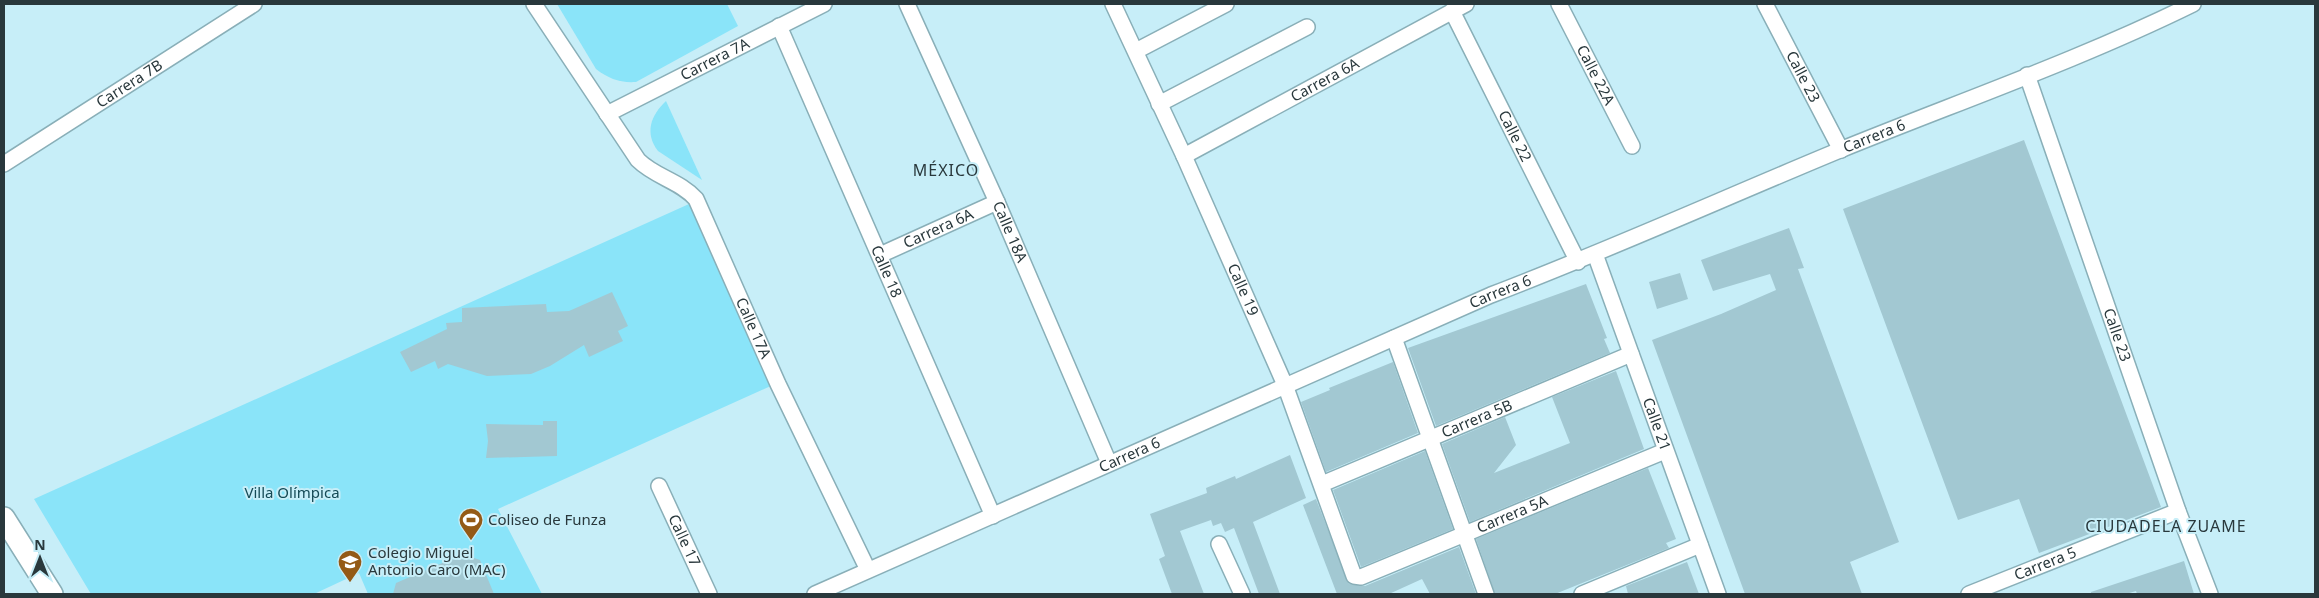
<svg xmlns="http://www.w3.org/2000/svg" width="2319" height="598" font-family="'Noto Sans',sans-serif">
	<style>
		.green { fill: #8ae4f9 }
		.building { fill: #a2c8d2 }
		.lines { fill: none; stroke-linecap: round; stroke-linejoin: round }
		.street-casing { stroke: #89afb8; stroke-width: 18 }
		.secondary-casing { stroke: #89afb8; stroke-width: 24 }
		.street { stroke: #fff; stroke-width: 15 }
		.secondary { stroke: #fff; stroke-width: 21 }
		.labels { text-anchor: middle; stroke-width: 4; stroke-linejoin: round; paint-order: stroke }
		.street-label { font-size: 15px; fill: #29383c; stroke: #c7eef8 }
		.park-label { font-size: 15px; fill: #154a56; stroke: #c7eef8 }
		.poi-label { font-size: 15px; fill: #29383c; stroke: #c7eef8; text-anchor: start }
		.neighbourhood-label { font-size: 16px; letter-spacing: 1px; fill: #29383c; stroke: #c7eef8 }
	</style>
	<rect width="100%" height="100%" fill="#c7eef8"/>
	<g class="green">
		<path d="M557 4H727L738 26 636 82C620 83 609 79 596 69Z"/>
		<path d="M666 101 702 180 658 151C644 133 651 115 666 101Z"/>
		<path d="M689 204 773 385 498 509 542 594H368L359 573 314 594H91L34 499Z"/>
	</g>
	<g class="building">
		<path d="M2024 140 2161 507 2039 553 2019 499 1958 520 1843 209Z"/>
		<path d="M1789 228 1804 268 1798 269 1899 542 1850 562 1862 594H1745L1652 340 1721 314 1776 290 1770 274 1713 291 1701 260Z"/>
		<path d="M1680 273 1688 299 1657 309 1649 282Z"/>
		<path d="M1586 284 1607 338 1604 339 1610 353 1436 426 1408 348Z"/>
		<path d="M612 292 628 326 618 331 623 341 589 357 584 345 550 366 531 374 487 376 448 364 438 369 435 361 411 372 400 352 447 329 446 323 462 322V308L546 304 547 312 569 311Z"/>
		<path d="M1393 362 1418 433 1326 472 1301 402 1330 390 1329 388Z"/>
		<path d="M1616 371 1644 449 1470 522 1442 444 1505 417 1516 445 1494 473 1570 443 1552 397Z"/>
		<path d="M543 421H557V456L486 458 488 441 486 424 543 425Z"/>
		<path d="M1425 451 1453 529 1361 567 1333 490Z"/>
		<path d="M1290 455 1306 498 1253 522 1280 594H1259L1234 528 1225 532 1221 523 1213 526 1211 520 1180 531 1204 594H1172L1159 559 1165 556 1150 514 1207 493 1206 488 1235 476 1236 479Z"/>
		<path d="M1648 468 1676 539 1666 543 1669 548 1555 594H1495L1476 539Z"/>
		<path d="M1316 499 1349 584 1365 586 1459 547 1476 594H1430L1422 579 1389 594H1337L1303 505Z"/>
		<path d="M463 554 480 560 494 594H393L396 583Z"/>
		<path d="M2184 561 2194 594H2137L2136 591 2126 594H2091V592Z"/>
		<path d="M1687 562 1699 594H1628L1626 586Z"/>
	</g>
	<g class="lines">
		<defs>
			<g id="street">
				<path id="s1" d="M534 4 638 160C655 177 680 181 696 199L778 384 868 570"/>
				<path id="s2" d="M907 4 997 202 1109 463"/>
				<path id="s3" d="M1113 4 1184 156 1285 385 1354 576 1361 577 1665 451"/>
				<path id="s4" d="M1559 4 1632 146"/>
				<path id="s5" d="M1765 4 1841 150"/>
				<path id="s6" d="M1452 11 1578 262"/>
				<path id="s7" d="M779 26 993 516"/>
				<path d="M1136 51 1226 4"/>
				<path id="s8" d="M2027 75 2178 511 2210 594"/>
				<path d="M1159 104 1307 27"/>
				<path id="s9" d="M607 114 824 4"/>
				<path id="s10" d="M1184 156 1466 4"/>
				<path id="s11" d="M4 164 254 4"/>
				<path id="s12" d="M1595 254 1718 594"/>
				<path id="s13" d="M880 255 997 202"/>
				<path d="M1394 338 1486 594"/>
				<path id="s14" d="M1322 484 1631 354"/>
				<path id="s15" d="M659 486 709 594"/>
				<path d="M1219 544 1242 594"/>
				<path id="s16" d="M815 594 1491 295C1609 250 1724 198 1840 150 1958 102 2079 60 2193 4"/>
				<path d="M1582 594 1700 545"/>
				<path id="s17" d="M1969 594 2178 511"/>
			</g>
			<path id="secondary" d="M4 518 52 594"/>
		</defs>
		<use href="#street" class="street-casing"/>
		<use href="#secondary" class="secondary-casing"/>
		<use href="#street" class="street"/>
		<use href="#secondary" class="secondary"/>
	</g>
	<defs>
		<symbol id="stadium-pin" viewBox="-11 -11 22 30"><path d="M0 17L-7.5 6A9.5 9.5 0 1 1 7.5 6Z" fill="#945a16" stroke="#c7eef8"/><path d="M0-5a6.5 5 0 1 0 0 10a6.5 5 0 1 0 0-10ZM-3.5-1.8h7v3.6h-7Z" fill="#fff"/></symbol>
		<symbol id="school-pin" viewBox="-11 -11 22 30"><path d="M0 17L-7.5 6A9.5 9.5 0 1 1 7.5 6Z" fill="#945a16" stroke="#c7eef8"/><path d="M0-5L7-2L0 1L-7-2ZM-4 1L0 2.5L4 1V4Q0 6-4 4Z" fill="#fff"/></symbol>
	</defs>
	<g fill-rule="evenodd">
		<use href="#stadium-pin" x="457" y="506" width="28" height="38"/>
		<use href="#school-pin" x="336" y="548" width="28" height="38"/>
	</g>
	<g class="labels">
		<g class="street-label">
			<text dy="5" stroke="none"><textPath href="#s9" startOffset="121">Carrera 7A</textPath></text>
			<text dy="5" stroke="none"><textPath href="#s4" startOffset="80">Calle 22A</textPath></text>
			<text dy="5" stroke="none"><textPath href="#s5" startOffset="82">Calle 23</textPath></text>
			<text dy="5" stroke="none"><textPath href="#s10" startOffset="160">Carrera 6A</textPath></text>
			<text dy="5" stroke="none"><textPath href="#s11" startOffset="149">Carrera 7B</textPath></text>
			<text dy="5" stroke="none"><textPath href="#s16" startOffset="1154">Carrera 6</textPath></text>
			<text dy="5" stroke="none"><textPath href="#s6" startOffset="140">Calle 22</textPath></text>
			<text dy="5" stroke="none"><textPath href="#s13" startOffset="64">Carrera 6A</textPath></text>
			<text dy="5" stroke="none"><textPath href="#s2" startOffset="250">Calle 18A</textPath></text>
			<text dy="5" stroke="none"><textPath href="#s7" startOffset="268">Calle 18</textPath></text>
			<text dy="5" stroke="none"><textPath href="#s3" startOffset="314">Calle 19</textPath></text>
			<text dy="5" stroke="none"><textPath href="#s16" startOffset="749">Carrera 6</textPath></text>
			<text dy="5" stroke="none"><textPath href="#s1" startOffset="399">Calle 17A</textPath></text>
			<text dy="5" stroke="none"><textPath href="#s8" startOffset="275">Calle 23</textPath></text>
			<text dy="5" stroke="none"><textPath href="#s14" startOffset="168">Carrera 5B</textPath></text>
			<text dy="5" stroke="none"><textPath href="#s12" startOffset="181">Calle 21</textPath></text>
			<text dy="5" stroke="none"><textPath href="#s16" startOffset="344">Carrera 6</textPath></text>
			<text dy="5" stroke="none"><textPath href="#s3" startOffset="792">Carrera 5A</textPath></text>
			<text dy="5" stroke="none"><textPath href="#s15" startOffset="60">Calle 17</textPath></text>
			<text dy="5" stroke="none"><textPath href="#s17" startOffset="82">Carrera 5</textPath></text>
		</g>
		<g class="park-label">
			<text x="292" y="498">Villa Olímpica</text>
		</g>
		<g class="poi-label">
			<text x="488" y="525">Coliseo de Funza</text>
			<text x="368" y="558">Colegio Miguel<tspan x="368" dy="17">Antonio Caro (MAC)</tspan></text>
		</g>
		<g class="neighbourhood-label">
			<text x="946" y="176">MÉXICO</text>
			<text x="2166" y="532">CIUDADELA ZUAME</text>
		</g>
	</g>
	<rect width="2319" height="598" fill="none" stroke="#29383c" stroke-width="10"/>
	<g transform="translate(40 558)" stroke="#c7eef8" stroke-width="4" paint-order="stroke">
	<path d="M0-4L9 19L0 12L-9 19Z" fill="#29383c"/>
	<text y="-8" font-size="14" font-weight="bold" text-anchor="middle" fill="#29383c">N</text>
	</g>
</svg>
